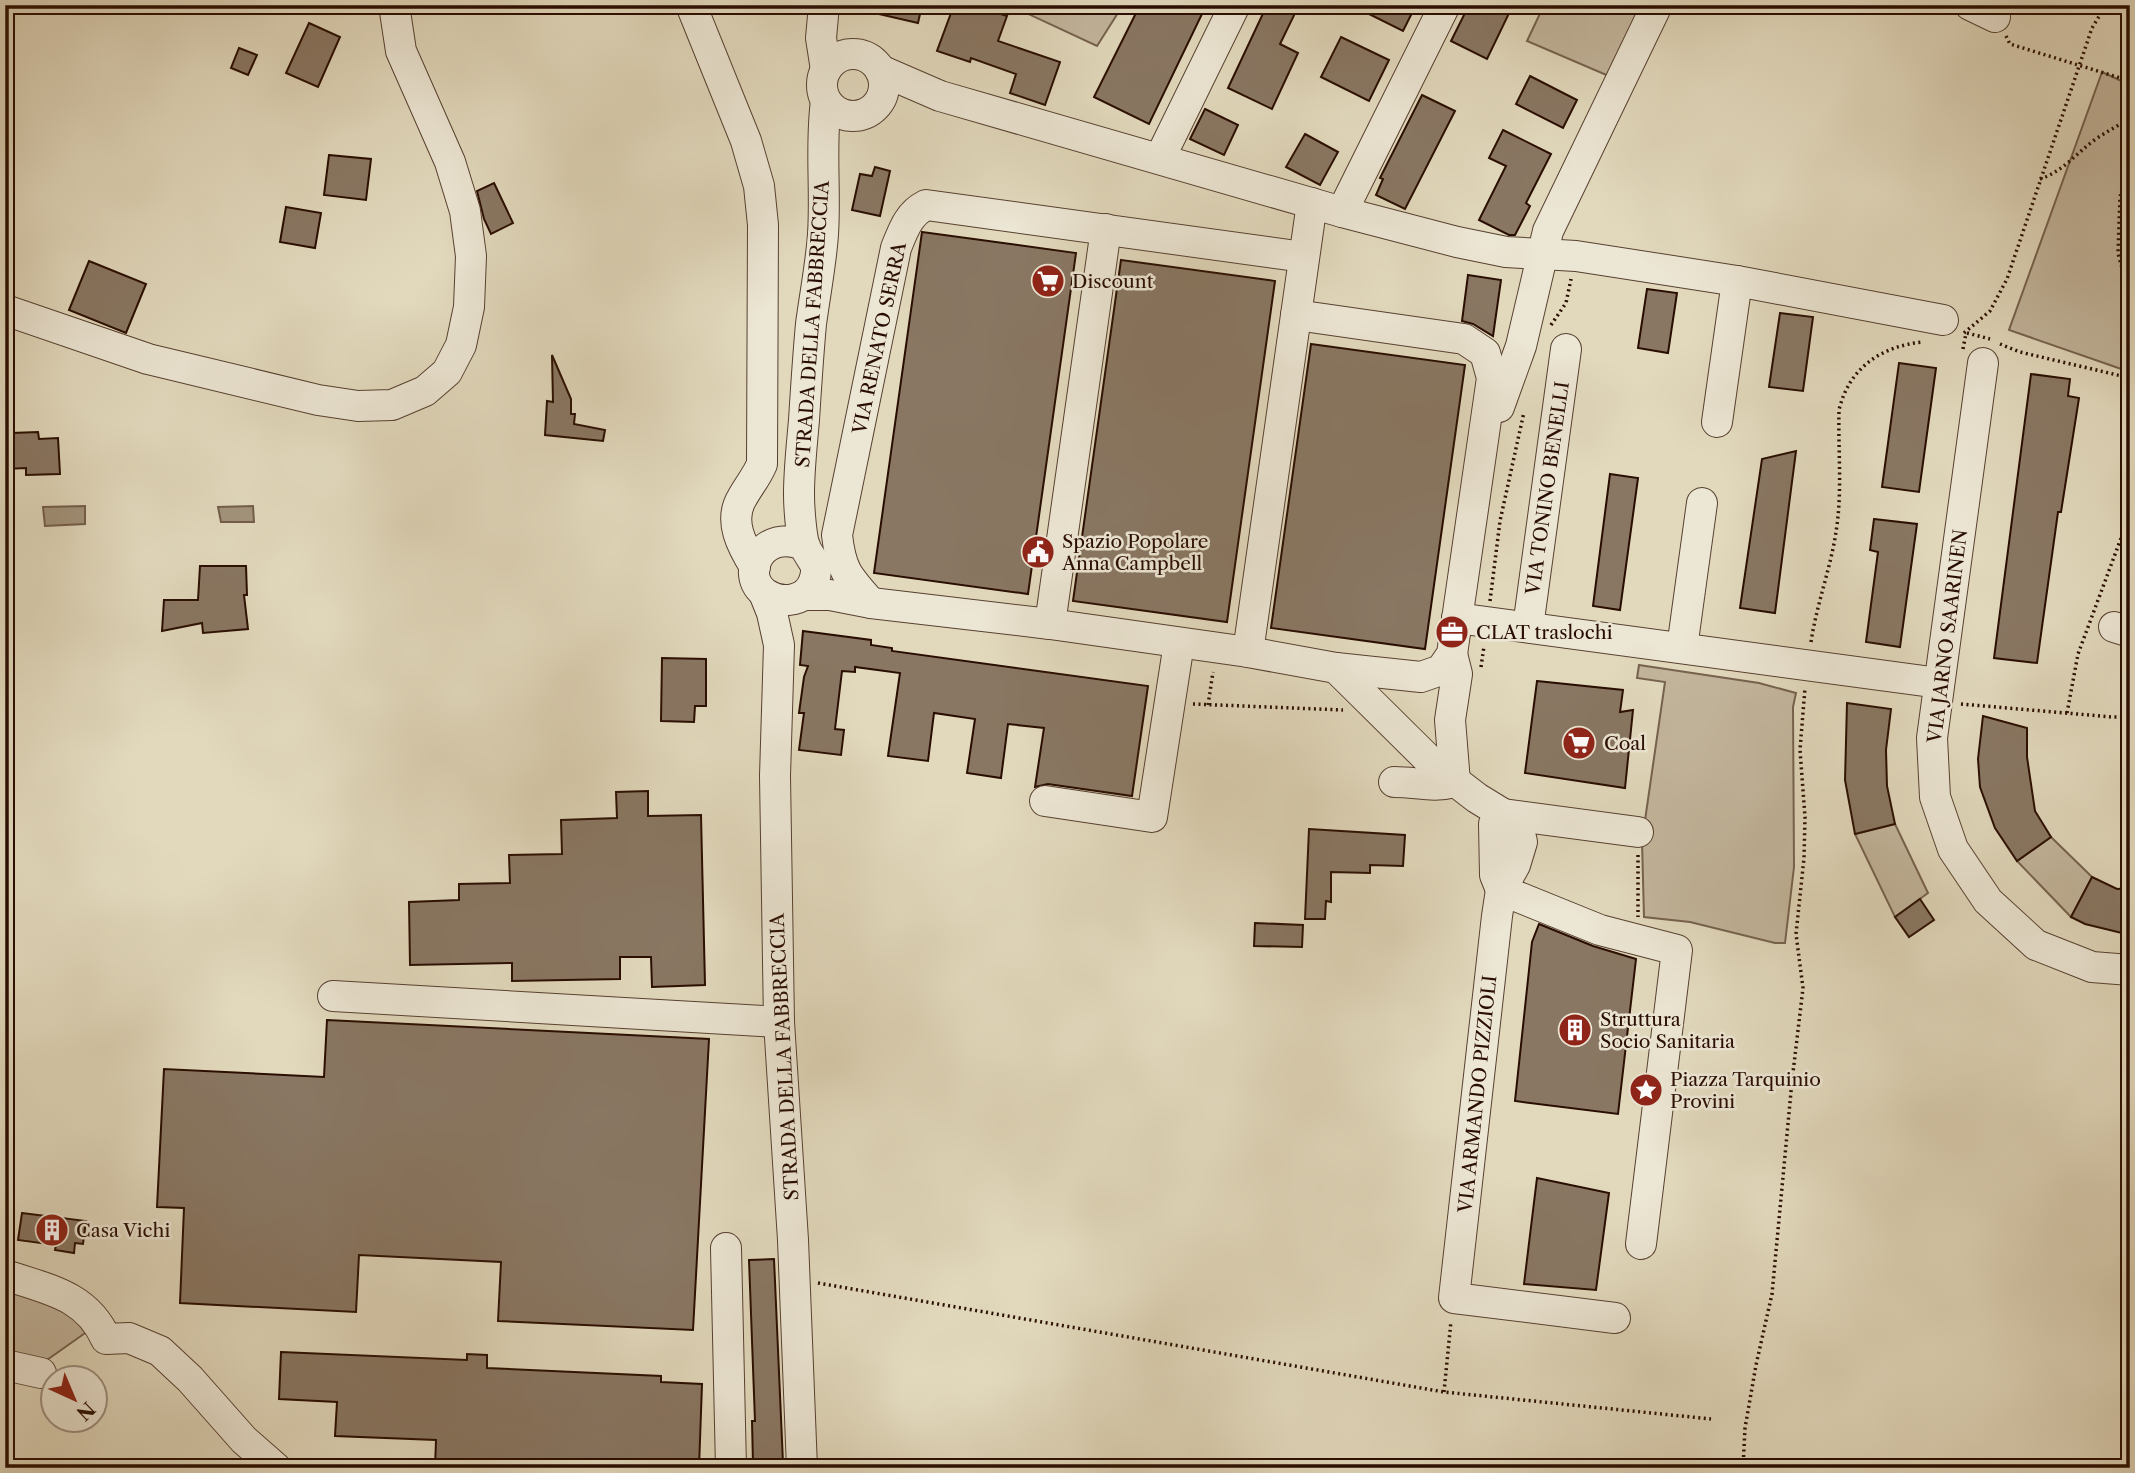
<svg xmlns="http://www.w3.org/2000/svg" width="2135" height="1473" font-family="'Libre Caslon Text',serif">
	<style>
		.green { fill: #c3b69d; stroke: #76624f; stroke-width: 2 }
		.water { fill: #a3947d; stroke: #725e4b; stroke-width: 2 }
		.building { fill: #897763; stroke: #290d01; stroke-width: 2 }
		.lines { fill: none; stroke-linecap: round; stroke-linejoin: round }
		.minor-casing { stroke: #574030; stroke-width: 32 }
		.path { stroke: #290d01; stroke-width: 3.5; stroke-dasharray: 2 3.5; stroke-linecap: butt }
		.minor { stroke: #ece6d4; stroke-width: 30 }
		.labels { text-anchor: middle; stroke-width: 5; stroke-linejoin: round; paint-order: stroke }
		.poi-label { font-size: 19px; fill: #290d01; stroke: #ece6d4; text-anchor: start }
		.street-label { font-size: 19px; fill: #290d01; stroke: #ece6d4 }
	</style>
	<rect width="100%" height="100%" fill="#e2d9bd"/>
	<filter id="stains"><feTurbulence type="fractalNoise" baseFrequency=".00286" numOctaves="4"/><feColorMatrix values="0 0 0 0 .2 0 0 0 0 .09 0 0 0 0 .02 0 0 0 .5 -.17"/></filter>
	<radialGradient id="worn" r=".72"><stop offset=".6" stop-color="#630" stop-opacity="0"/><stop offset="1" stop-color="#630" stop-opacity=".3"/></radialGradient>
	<g class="green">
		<path d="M1009 5H1123L1097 46Z"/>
		<path d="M1544 5H1646L1611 77 1527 41Z"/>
		<path d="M2102 72 2130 85V372L2009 330Z"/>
		<path d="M1639 665 1759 683 1796 693 1793 707 1794 867 1785 943H1775L1690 922 1644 917 1642 841 1665 682 1637 678Z"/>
		<path d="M1895 824 1928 893 1895 917 1855 834Z"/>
		<path d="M2051 837 2092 877 2071 917 2017 861Z"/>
		<path d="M5 1289 57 1304 88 1331 47 1360 5 1383Z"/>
	</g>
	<g class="water">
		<path d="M85 506V524L45 526 43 507Z"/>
		<path d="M253 506 254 522H221L218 507Z"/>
	</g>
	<g class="building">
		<path d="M870 5H922L918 23 870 12Z"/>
		<path d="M954 5H965L978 10 979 7 1007 16 998 41 1060 62 1045 105 1010 93 1016 74 971 58 970 62 937 51Z"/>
		<path d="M1140 5H1184L1202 14 1149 124 1094 97Z"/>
		<path d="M1267 5H1299L1280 44 1298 53 1272 109 1228 88Z"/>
		<path d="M1351 5H1416L1403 31Z"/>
		<path d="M1469 5H1513L1487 59 1451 41Z"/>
		<path d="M309 23 340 37 318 87 286 73Z"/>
		<path d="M1341 37 1389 60 1369 101 1321 77Z"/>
		<path d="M239 48 257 55 248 75 231 68Z"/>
		<path d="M1530 76 1577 100 1563 128 1516 104Z"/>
		<path d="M1422 95 1455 111 1405 209 1376 195 1383 179 1380 178Z"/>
		<path d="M1205 109 1238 125 1224 155 1190 139Z"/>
		<path d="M1503 130 1551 154 1526 203 1530 206 1515 235H1509L1479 220 1506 166 1489 158Z"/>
		<path d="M1305 134 1338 152 1320 185 1286 167Z"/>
		<path d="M329 155 371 159 366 200 324 195Z"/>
		<path d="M875 167 890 171 880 216 852 210 860 174 872 176Z"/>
		<path d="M494 183 513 223 491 234 484 219 477 191Z"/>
		<path d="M286 207 321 213 315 248 280 242Z"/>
		<path d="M922 232 1076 253 1028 594 874 573Z"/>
		<path d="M1121 260 1275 281 1227 622 1073 601Z"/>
		<path d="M89 261 146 284 126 333 69 310Z"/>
		<path d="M1468 275 1501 280 1493 336 1473 324 1462 321Z"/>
		<path d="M1647 289 1677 293 1668 353 1638 348Z"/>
		<path d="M1780 313 1813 317 1803 391 1769 387Z"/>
		<path d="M1311 344 1465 365 1425 649 1271 628Z"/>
		<path d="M552 355 571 399V414H575L574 424 605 430 603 441 545 435 547 401 553 402Z"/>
		<path d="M1899 363 1936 368 1919 492 1882 487Z"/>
		<path d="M2031 374 2070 379 2068 396 2079 398 2061 512H2058L2037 663 1994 658Z"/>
		<path d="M38 432 39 439 58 438 60 474 26 475V468L5 469V438H13L12 433Z"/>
		<path d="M1796 451 1775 613 1740 608 1762 459Z"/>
		<path d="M1610 474 1638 478 1620 610 1593 606Z"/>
		<path d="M1874 519 1917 524 1900 647 1866 642 1878 552 1870 550Z"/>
		<path d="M200 566H246L247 595H244L248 629 203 633 202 623 162 631 164 600H198Z"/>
		<path d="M803 631 871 640V645L892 648V651L1148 686 1132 796 1048 784 1035 787 1044 728 1008 724 1001 778 967 773 975 719 934 713 928 761 888 756 900 673 855 667V672L842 671 835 729 844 730 841 755 799 750 804 713H799L804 677 808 666 800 665Z"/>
		<path d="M662 658 706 659V706H695L694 722 661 721Z"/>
		<path d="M1537 681 1623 690 1620 712 1633 710 1625 788 1525 773Z"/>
		<path d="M1847 703 1891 709 1886 750 1887 786 1895 824 1855 834 1845 780Z"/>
		<path d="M1983 716 2027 728V757L2035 811 2051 837 2017 861 1995 828 1980 787 1978 759Z"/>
		<path d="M648 791V816L701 815 705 985 652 987 651 957H620V979L512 981V963L410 965 409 902 459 900V884L510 883 509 855 562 854 561 820 617 818 616 792Z"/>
		<path d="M1309 829 1405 835 1403 866 1370 865V873L1331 872V902L1326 901 1325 919H1305Z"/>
		<path d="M2092 877 2117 889 2130 888V935L2085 924 2071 917Z"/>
		<path d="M1920 899 1934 920 1909 937 1895 917Z"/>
		<path d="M1255 923 1303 925 1302 947 1254 946Z"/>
		<path d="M1539 924 1593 946 1636 959 1618 1114 1515 1101 1532 942Z"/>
		<path d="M327 1020 709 1039 693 1330 498 1321 501 1262 359 1255 356 1312 180 1303 184 1208 157 1207 164 1069 324 1077Z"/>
		<path d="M1537 1178 1609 1193 1596 1290 1524 1284Z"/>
		<path d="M22 1213 86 1221 83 1244 75 1243 74 1253 55 1250 56 1245 18 1240Z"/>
		<path d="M774 1259 783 1463 753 1464 752 1421H755L749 1260Z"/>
		<path d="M281 1352 467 1360V1354L487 1355V1368L661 1376V1382L702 1384 699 1468H435L436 1440 335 1436 337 1402 279 1399Z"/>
	</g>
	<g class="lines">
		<defs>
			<g id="minor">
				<path d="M691 5 746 141 759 186 763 225 762 464C756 478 749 485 742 498 728 521 742 546 755 567"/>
				<path d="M824 5 821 38 826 70"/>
				<path d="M1970 5 1995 17"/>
				<circle cx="853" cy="85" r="31"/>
				<path d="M880 70 940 96 1342 212 1457 242 1506 252 1576 256 1737 281 1943 320"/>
				<path d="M1160 158 1235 5"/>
				<path d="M1342 212 1445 5"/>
				<path d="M5 310 148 359 318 400 358 406 392 405 425 391 447 372 461 345 469 307 471 256 465 211 450 162 401 51 394 5"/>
				<path d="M1983 363 1932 738 1935 797 1953 849 1988 901 2036 945 2092 967 2130 970"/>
				<path d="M1499 407 1521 346 1548 231 1657 5"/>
				<path d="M1717 422 1737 281"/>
				<path d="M805 546C764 526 737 574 766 594 783 605 807 601 814 581 820 563 811 561 805 547 801 537 799 506 799 494 799 469 802 444 804 420 806 388 808 356 811 324 815 294 821 264 823 234 826 190 820 145 826 101"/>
				<path d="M764 593 772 613 779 645 775 776 779 1022 793 1240 802 1468"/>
				<path d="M805 595H830L871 603 1050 624 1248 652 1336 668 1421 677 1441 670 1452 654 1492 378 1485 353 1464 339 1296 315"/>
				<path d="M871 603C848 577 841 571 837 535L896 248C903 231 908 214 926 205L1304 257"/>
				<path d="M1457 618 1939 683"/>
				<path d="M1050 624 1106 229"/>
				<path d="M1528 627 1566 349"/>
				<path d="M2114 627 2130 632"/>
				<path d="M1682 648 1702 503"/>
				<path d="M1248 652 1312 203"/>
				<path d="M1452 654 1457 674 1450 720 1455 782"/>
				<path d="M1336 668 1434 765 1477 798 1503 814 1519 829 1522 842 1515 865 1501 890 1497 916 1454 1298 1615 1318"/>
				<path d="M1394 782C1418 782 1432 788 1455 782"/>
				<path d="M1045 801 1152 817 1179 643"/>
				<path d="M1503 814 1638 832"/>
				<path d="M1501 890 1600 930 1677 950 1641 1244"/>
				<path d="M1501 890 1495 875 1494 824 1503 814"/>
				<path d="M333 996 779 1022"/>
				<path d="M726 1248 731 1468"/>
				<path d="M5 1275C47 1289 87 1295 106 1339L129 1338 160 1351 190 1379 244 1440 276 1468"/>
				<path d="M5 1365 41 1373"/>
			</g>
		</defs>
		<use href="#minor" class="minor-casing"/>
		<g class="path">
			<path d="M2006 36 2010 44 2130 81"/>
			<path d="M2130 157 2120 197 2118 253 2130 299"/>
			<path d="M2040 179C2064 171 2076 153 2096 139 2107 131 2119 126 2130 117"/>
			<path d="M1551 325 1566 303 1571 279"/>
			<path d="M1964 333 1990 311 2007 279 2092 28 2106 5"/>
			<path d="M1967 333 1990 339"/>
			<path d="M2000 344 2020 352 2130 378"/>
			<path d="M1963 349 1966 333"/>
			<path d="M1490 601 1500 521 1524 412"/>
			<path d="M1811 642C1817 602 1832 565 1837 525 1842 488 1838 448 1839 410 1849 368 1881 346 1923 342"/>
			<path d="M1481 667 1484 646"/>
			<path d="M1193 704 1343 710"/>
			<path d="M1961 704 2112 717H2130"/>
			<path d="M1208 705 1213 672"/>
			<path d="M2067 713 2078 654 2130 514"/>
			<path d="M1638 855V917"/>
			<path d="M818 1283 1444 1392 1711 1419"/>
			<path d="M1444 1392 1451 1321"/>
			<path d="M1743 1468 1745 1428 1756 1365 1772 1294 1792 1081 1803 988 1796 934 1804 858 1805 817 1800 750 1805 688"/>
		</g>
		<use href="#minor" class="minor"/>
	</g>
	<defs>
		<symbol id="supermarket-disc" viewBox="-11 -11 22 22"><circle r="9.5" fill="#8f2418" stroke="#ece6d4"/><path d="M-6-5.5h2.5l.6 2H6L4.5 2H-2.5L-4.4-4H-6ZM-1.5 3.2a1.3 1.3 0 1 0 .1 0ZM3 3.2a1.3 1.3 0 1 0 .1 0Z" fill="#fff"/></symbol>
		<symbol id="civic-disc" viewBox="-11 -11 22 22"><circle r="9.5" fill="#8f2418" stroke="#ece6d4"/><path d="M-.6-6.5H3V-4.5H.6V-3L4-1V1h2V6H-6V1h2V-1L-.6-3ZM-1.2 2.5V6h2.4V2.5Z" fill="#fff"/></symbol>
		<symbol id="office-disc" viewBox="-11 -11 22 22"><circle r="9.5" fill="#8f2418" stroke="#ece6d4"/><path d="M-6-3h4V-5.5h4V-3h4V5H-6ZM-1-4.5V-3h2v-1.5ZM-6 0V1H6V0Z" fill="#fff"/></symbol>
		<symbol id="building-disc" viewBox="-11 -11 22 22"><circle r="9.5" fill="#8f2418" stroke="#ece6d4"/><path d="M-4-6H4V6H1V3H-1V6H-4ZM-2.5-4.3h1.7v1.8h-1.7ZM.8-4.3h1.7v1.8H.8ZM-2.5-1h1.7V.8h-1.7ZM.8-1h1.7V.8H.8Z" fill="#fff"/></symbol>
		<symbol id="sight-disc" viewBox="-11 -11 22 22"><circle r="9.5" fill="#8f2418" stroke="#ece6d4"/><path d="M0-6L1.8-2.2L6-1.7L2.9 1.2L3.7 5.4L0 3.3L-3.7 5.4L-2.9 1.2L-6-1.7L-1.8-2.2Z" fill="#fff"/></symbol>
	</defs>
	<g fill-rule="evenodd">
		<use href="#supermarket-disc" x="1029" y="262" width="38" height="38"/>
		<use href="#civic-disc" x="1019" y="533" width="38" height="38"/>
		<use href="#office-disc" x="1433" y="613" width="38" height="38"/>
		<use href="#supermarket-disc" x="1560" y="724" width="38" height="38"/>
		<use href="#building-disc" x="1556" y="1011" width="38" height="38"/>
		<use href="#sight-disc" x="1627" y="1071" width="38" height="38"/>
		<use href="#building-disc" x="33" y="1211" width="38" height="38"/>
	</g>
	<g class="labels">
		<g class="poi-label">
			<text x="1072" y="288">Discount</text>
			<text x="1062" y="548">Spazio Popolare<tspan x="1062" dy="22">Anna Campbell</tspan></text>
			<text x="1476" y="639">CLAT traslochi</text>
			<text x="1604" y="750">Coal</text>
			<text x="1600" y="1026">Struttura<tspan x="1600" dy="22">Socio Sanitaria</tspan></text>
			<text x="1670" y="1086">Piazza Tarquinio<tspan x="1670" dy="22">Provini</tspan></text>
			<text x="76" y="1237">Casa Vichi</text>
		</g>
		<g class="street-label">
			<text transform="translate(812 324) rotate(-86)" y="7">STRADA DELLA FABBRECCIA</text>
			<text transform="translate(879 338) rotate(-78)" y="7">VIA RENATO SERRA</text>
			<text transform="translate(1547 488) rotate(-82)" y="7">VIA TONINO BENELLI</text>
			<text transform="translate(1947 636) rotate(-83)" y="7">VIA JARNO SAARINEN</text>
			<text transform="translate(784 1057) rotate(-93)" y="7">STRADA DELLA FABBRECCIA</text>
			<text transform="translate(1477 1094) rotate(-84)" y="7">VIA ARMANDO PIZZIOLI</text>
		</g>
	</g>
	<rect width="2135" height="1473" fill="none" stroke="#e2d9bd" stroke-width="28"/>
	<rect x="7" y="7" width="2121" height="1459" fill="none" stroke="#290d01" stroke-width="3.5"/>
	<rect x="14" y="14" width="2107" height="1445" fill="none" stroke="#290d01" stroke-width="2"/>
	<g transform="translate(74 1399) rotate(136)"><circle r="33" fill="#ece6d4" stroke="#9e8f80" stroke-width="2"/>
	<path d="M0-5L12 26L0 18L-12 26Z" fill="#8f2418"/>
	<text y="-10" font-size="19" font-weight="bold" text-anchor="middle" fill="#290d01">N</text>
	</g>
	<rect width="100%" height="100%" filter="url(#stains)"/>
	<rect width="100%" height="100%" fill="url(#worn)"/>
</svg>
